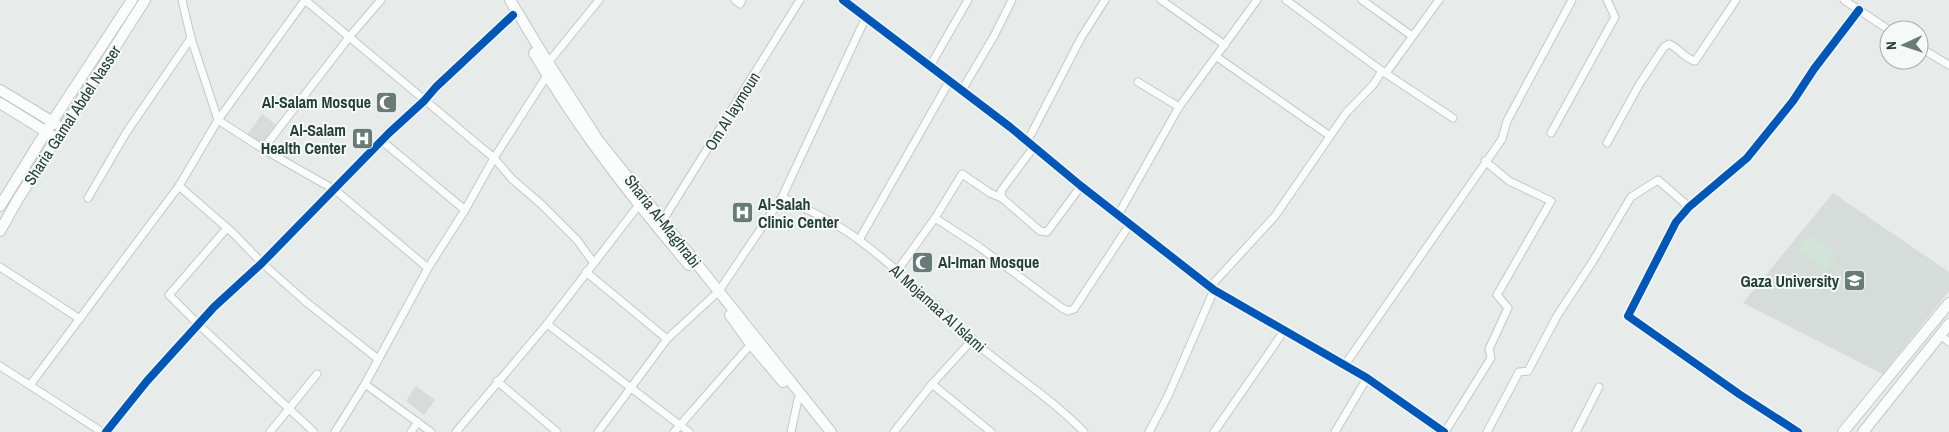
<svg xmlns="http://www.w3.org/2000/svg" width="1949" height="432" font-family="'Archivo Narrow',sans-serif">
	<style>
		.built { fill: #d5dcd9 }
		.green { fill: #d1e4d7 }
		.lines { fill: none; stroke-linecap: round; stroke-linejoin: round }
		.minor-casing { stroke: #c4c8c6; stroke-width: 9 }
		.secondary-casing { stroke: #c2c9c6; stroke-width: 12 }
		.minor { stroke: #fbfcfc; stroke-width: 7 }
		.secondary { stroke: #fbfcfc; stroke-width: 10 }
		.cycleway-casing { stroke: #f5faf8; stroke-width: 11 }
		.cycleway { stroke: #0057b8; stroke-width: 8 }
		.labels { text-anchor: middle; stroke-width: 4; stroke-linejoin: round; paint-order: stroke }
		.poi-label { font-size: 16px; font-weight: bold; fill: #243f38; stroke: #f5faf8; text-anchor: end }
		.street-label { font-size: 16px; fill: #243f38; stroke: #f5faf8 }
	</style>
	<rect width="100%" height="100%" fill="#e7ebe9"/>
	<g class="built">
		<path d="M262 114 276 125 263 143 254 140 247 135Z"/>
		<path d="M1833 193 1949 272V291L1883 374 1743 303Z"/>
		<path d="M416 386 435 400 424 415 406 401Z"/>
	</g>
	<path class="green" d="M1809 235 1836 255 1826 270 1799 250Z"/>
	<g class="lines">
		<defs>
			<g id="minor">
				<path d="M182 0 191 38 218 120 263 149 335 190 428 268"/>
				<path d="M305 0 494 158 512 179 541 204 577 240 593 262"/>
				<path d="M735 0 740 4 742 0"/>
				<path d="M843 0 1010 127 1081 186 1214 290 1367 378 1444 432"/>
				<path d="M1161 0 1225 45"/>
				<path d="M1286 0 1382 71"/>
				<path d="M1362 0 1412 36"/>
				<path d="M1844 0 1889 30"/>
				<path d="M1919 47 1949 65"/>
				<path d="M1217 57 1330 136"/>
				<path d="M548 63 599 0"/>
				<path d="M930 66 968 0"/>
				<path d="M1386 73 1439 0"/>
				<path d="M1138 82 1179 107"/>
				<path d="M962 90 994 36 1012 0"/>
				<path d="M1551 133 1615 17 1607 0"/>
				<path d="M382 141 465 210"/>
				<path d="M1027 142 1081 38 1105 0"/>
				<path d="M1607 143 1639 85 1664 47 1669 44C1679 48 1685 59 1695 61L1736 0"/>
				<path d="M1033 148 1001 191 1002 198 1040 231 1047 232 1081 186"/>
				<path d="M263 149 350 36 381 0"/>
				<path d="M179 186 233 233 262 263 306 302 378 359"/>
				<path d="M782 197C808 210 835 222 859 240 904 273 942 314 984 350 1017 377 1054 401 1084 432"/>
				<path d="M88 198 126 133 191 38"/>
				<path d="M1118 215 1179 107 1257 0"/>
				<path d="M935 218 962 174 990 193 1002 198"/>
				<path d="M663 220 800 0"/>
				<path d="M227 228 169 295 198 324 314 432"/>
				<path d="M859 240 950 80"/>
				<path d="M0 267 80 319"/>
				<path d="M897 271 935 218 978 246 1062 308 1068 311 1074 309 1130 224"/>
				<path d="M586 272 667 339"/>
				<path d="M1210 287 1275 216 1346 113 1373 85 1382 71 1453 118"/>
				<path d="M547 324 689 432"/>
				<path d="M1940 335 1949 342"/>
				<path d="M0 366 102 432"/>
				<path d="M1344 366 1502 139 1507 121 1572 0"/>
				<path d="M497 381 557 432"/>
				<path d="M365 384 431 432"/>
				<path d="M932 384 991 432"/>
				<path d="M30 385 179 186 218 120 305 0"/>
				<path d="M106 432 147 381 214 307 262 263 389 133 424 101 436 87 513 15"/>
				<path d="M270 432 317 374"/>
				<path d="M335 432 365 384 428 268 465 210 494 158 548 74"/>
				<path d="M411 432 418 422"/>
				<path d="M456 432 547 324 638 206"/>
				<path d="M598 432 667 339 719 291 782 197 866 17"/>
				<path d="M674 432 751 344"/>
				<path d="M791 432 798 399"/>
				<path d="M894 432 932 384 973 339"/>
				<path d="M1149 432 1168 396 1214 290"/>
				<path d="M1214 432 1284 331"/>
				<path d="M1335 432 1367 378"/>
				<path d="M1445 432 1491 358 1489 349 1508 308 1497 295 1551 201 1509 181 1485 161"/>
				<path d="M1487 432 1519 372 1528 371 1557 316 1593 261 1631 197 1658 180 1689 207"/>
				<path d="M1576 432 1599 387"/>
				<path d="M1798 432 1739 394 1628 316 1676 222 1689 207 1747 158 1793 101 1814 69 1859 10"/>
			</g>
			<g id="secondary">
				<path d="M510 0 542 53 598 140 831 432"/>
				<path d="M534 53C578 129 632 198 689 265"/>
				<path d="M0 90 56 124"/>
				<path d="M0 103 50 134"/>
				<path d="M0 206 52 122 132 0"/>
				<path d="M0 231 18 199 145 0"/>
				<path d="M730 315 751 344 783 382"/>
				<path d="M1843 432 1949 303"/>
				<path d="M1863 432 1949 324"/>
			</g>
		</defs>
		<use href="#minor" class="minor-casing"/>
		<use href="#secondary" class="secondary-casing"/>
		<use href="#minor" class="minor"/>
		<use href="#secondary" class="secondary"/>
		<defs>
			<g id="cycleway">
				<path d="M843 0 1010 127 1081 186 1214 290 1367 378 1444 432"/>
				<path d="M106 432 147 381 214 307 262 263 389 133 424 101 436 87 513 15"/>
				<path d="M1798 432 1739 394 1628 316 1676 222 1689 207 1747 158 1793 101 1814 69 1859 10"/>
			</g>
		</defs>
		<use href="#cycleway" class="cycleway-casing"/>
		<use href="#cycleway" class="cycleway"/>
	</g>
	<defs>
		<symbol id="mosque-square" viewBox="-11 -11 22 22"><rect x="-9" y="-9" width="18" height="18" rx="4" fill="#687b76" stroke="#f5faf8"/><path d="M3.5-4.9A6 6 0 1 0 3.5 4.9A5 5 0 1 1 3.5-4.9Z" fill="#fff"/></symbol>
		<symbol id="hospital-square" viewBox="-11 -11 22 22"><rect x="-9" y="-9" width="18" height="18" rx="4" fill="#687b76" stroke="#f5faf8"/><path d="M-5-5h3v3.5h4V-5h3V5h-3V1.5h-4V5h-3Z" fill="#fff"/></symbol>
		<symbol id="university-square" viewBox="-11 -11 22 22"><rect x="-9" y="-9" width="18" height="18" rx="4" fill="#687b76" stroke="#f5faf8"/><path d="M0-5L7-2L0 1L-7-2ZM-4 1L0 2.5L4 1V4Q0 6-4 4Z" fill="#fff"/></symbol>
	</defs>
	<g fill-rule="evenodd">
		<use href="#mosque-square" x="374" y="90" width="25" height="25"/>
		<use href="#hospital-square" x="350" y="126" width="25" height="25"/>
		<use href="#hospital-square" x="730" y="200" width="25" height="25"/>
		<use href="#mosque-square" x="910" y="250" width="25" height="25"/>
		<use href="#university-square" x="1842" y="268" width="25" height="25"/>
	</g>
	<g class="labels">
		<g class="poi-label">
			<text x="371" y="108">Al-Salam Mosque</text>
			<text x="346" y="136">Al-Salam<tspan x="346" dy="18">Health Center</tspan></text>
			<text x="758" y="210" text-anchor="start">Al-Salah<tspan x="758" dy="18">Clinic Center</tspan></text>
			<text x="938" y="268" text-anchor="start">Al-Iman Mosque</text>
			<text x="1839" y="287">Gaza University</text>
		</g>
		<g class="street-label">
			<text transform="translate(732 111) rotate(-58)" y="6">Om Al laymoun</text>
			<text transform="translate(72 115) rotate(-57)" y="6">Sharia Gamal Abdel Nasser</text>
			<text transform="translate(663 221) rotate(52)" y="6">Sharia Al-Maghrabi</text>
			<text transform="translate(938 308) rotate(42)" y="6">Al Mojamaa Al Islami</text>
		</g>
	</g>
	<g transform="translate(1904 45) rotate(267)"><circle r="24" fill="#f5faf8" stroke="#a1afab"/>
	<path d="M0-4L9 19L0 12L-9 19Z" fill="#687b76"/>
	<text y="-8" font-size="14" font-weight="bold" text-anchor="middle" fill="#243f38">N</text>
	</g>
</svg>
